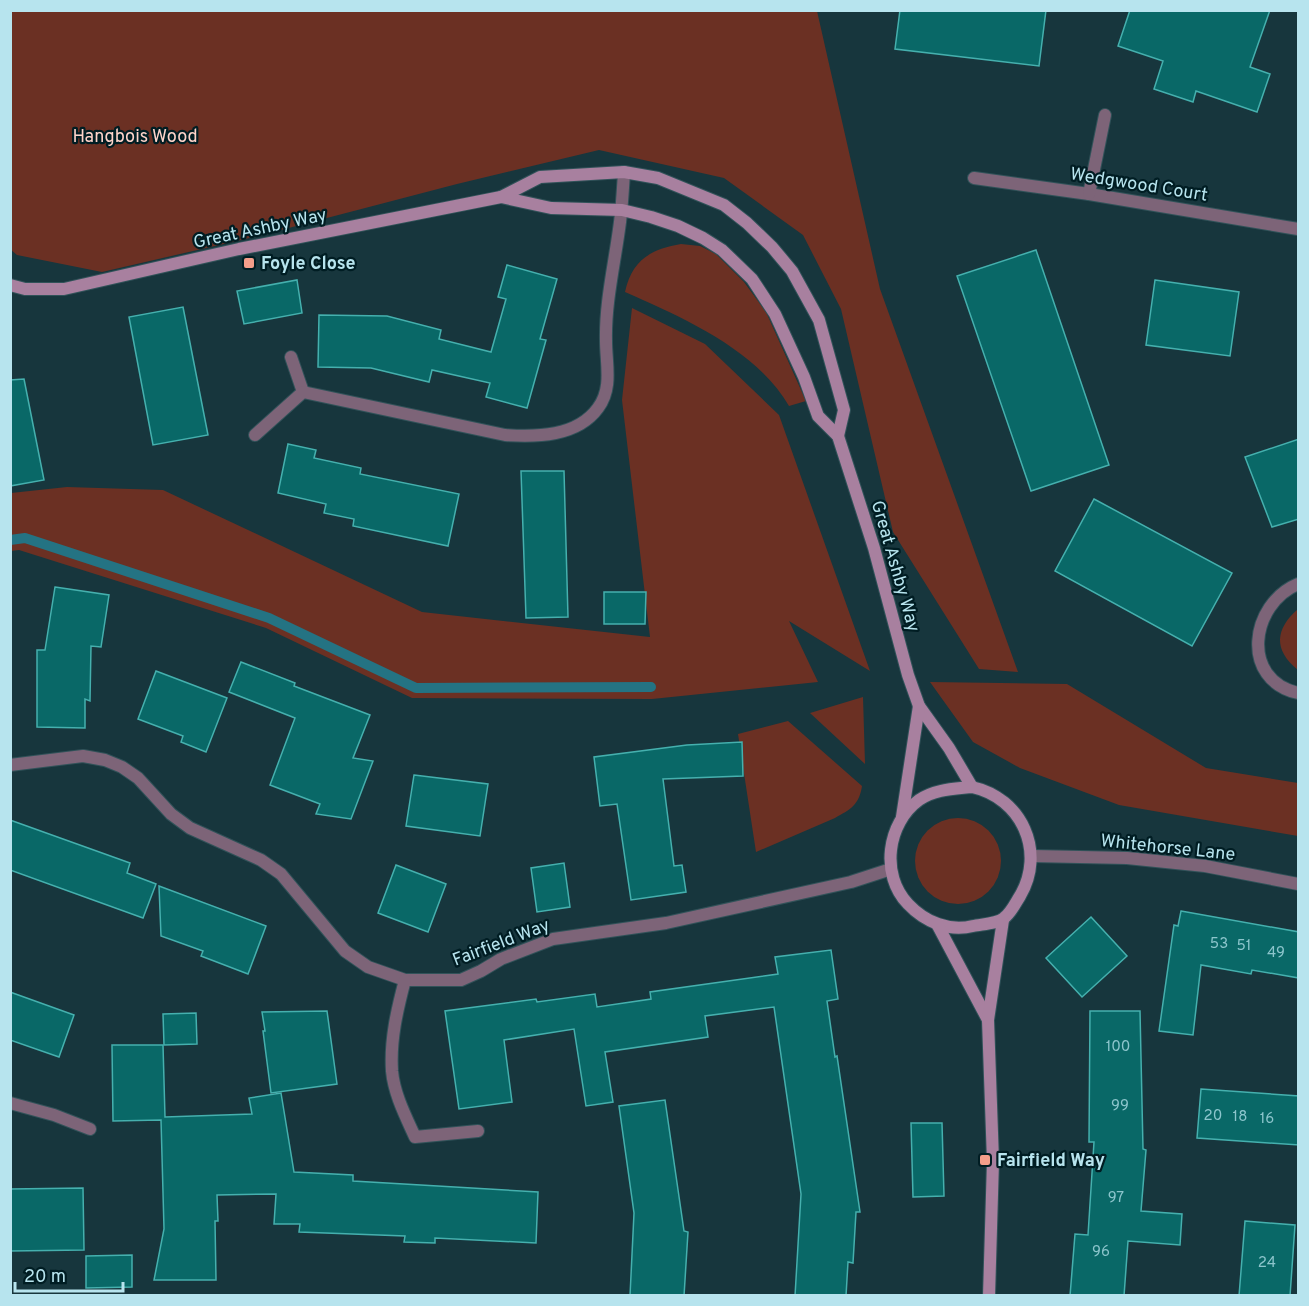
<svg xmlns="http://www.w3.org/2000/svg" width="1309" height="1306" font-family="Overpass,sans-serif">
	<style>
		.green { fill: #6b3023 }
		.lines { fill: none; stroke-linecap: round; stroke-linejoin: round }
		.stream { stroke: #247383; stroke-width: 10 }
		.building { fill: #096867; stroke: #45b0ae; stroke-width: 1.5 }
		.street-casing { stroke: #315259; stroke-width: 14 }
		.secondary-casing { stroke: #315259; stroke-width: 14 }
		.street { stroke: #7d6478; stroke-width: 12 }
		.secondary { stroke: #a8809f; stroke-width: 12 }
		.poi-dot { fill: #f49e8a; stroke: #001d23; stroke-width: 2 }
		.labels { text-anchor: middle; stroke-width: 4.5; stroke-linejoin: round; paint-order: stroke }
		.number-label { font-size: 15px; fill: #8cc5cc }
		.park-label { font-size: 18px; fill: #ffd4ca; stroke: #001d23 }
		.street-label { font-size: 18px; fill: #b7e4ee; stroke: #001d23 }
		.poi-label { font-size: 18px; font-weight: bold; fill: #b7e4ee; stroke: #001d23; text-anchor: start }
	</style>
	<rect width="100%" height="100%" fill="#17363d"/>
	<g class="green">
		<path d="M10 11H817L880 289 1018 672 979 669 893 532 841 309 803 235 724 178 599 150 457 184 258 236 102 272 17 255 10 249Z"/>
		<path d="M681 244 700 246 716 254 744 282 766 312 806 401 789 406C757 350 682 317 625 292 632 260 651 249 681 244Z"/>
		<path d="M632 308 705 344 779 415 870 671 789 621 818 682 652 699 412 698 266 628 19 550 11 551V493L67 487 163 490 422 612 650 637 622 400Z"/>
		<path d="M1298 609V670C1273 650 1275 629 1298 609Z"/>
		<path d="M930 682 1067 684 1206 768 1298 783V836L1119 805 1020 768 973 742Z"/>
		<path d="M863 697 865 764 810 713Z"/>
		<path d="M788 721 862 786C859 805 851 809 835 818L756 852 738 734Z"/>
		<circle cx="958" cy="861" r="43"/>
	</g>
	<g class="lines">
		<path class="stream" d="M10 540 25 538 269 618 416 688 651 687"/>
	</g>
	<g class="building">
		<path d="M900 10H1046L1039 66 895 49Z"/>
		<path d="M1130 10H1270L1250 67 1270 74 1257 112 1196 91 1193 102 1154 89 1163 61 1118 46Z"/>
		<path d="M1036 250 1109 465 1031 491 957 276Z"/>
		<path d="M507 265 557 279 540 339 546 340 527 408 486 397 490 383 432 370 429 382 371 368 318 367 319 315 387 316 441 330 439 339 491 352 506 299 498 297Z"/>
		<path d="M297 280 302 313 244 324 237 291Z"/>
		<path d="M1155 280 1239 292 1230 356 1146 345Z"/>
		<path d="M183 307 208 435 153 445 129 317Z"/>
		<path d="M24 379 44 480 10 486V380Z"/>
		<path d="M1299 439V519L1272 527 1245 457Z"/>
		<path d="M288 444 316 450 314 458 361 468 360 474 459 494 448 546 353 526 354 519 324 513 326 504 278 493Z"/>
		<path d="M521 471H564L568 617 526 618Z"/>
		<path d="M1094 499 1232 573 1192 646 1055 571Z"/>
		<path d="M55 587 109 595 101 647 91 646 90 701 85 699V728L37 727V650H45Z"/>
		<path d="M604 592H646L645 624H604Z"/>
		<path d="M241 662 295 683 294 686 370 715 353 758 373 761 351 819 316 814 320 804 270 785 295 718 229 692Z"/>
		<path d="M156 671 227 698 206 752 181 742 183 736 138 719Z"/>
		<path d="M742 742 743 776 663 779 674 866 682 865 686 892 631 900 617 804 600 806 594 757 687 745Z"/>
		<path d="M414 775 488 784 480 836 406 826Z"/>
		<path d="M10 820 130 863 127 873 156 884 143 918 10 870Z"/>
		<path d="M564 863 570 907 537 912 531 868Z"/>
		<path d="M396 865 446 884 428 932 378 913Z"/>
		<path d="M159 886 266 926 248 974 201 956 203 951 161 936Z"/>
		<path d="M1181 911 1299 932V978L1252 970 1251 974 1201 965 1193 1035 1159 1031 1174 925 1178 926Z"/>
		<path d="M1091 917 1127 956 1082 997 1046 958Z"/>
		<path d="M831 950 838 999 827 1001 835 1057 837 1056 860 1212H856L853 1263 848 1262 846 1296H795L801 1194 774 1007 705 1016 708 1037 605 1052 613 1102 586 1106 574 1029 504 1040 512 1102 459 1109 445 1011 536 999 537 1002 595 994 597 1007 651 999 650 992 778 974 775 957Z"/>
		<path d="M10 992 74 1015 59 1057 10 1040Z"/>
		<path d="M327 1011 337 1084 271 1093 263 1031H265L262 1012Z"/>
		<path d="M1090 1011H1140L1143 1149 1146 1150 1141 1211 1182 1214 1180 1245 1128 1241 1124 1296H1070L1075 1234 1088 1235 1094 1142H1089Z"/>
		<path d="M196 1013 197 1044 164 1045 163 1014Z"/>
		<path d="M112 1045H163L165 1117 252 1114 249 1098 281 1093 294 1172 353 1175V1181L538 1192 536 1243 435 1238V1243L404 1242 405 1236 299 1232 300 1224H274L276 1194 217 1195 218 1221H215L216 1280H154L164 1229 161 1120 113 1121Z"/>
		<path d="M1201 1089 1299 1096V1145L1197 1138Z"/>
		<path d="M665 1100 684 1231 688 1232 684 1296H630L634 1213 619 1106Z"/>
		<path d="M911 1123H942L944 1196 913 1197Z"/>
		<path d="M83 1188 84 1250 10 1251V1189Z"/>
		<path d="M1245 1221 1295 1225 1290 1296H1239Z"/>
		<path d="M132 1255V1287L86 1288V1256Z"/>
	</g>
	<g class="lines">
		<defs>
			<g id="street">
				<path d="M974 178 1089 194 1298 229"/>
				<path d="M1089 194 1105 115"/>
				<path d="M291 357 303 392"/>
				<path d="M255 435 303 392 505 435C536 437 577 437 598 408 613 388 606 364 606 341 605 302 615 262 620 222 622 206 623 189 624 172"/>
				<path d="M1298 584C1250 604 1240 680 1298 693"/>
				<path d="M10 765 83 756 105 760 122 767 138 778 171 814 190 828 261 860 281 874 345 951 368 967 405 980H461L481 971 501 959 553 939 666 923 851 882 891 869"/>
				<path d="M1032 856 1127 858 1205 866 1298 884"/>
				<path d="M405 980C397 1010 390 1040 392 1071 394 1094 406 1117 415 1137L478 1131"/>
				<path d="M10 1103 54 1115 90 1129"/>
			</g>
			<g id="secondary">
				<path d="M501 197 551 208 622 210 651 217 678 226 703 238 722 250 752 279 775 314 804 377 818 416 838 436 874 548 908 675 919 706 949 748 972 787"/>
				<path d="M10 285 25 289H64L239 249 501 197 540 177 624 172 658 178 724 205 747 223 772 247 792 271 819 320 844 410 838 436"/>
				<path d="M972 787C1022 798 1046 852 1020 896 1015 904 1011 913 1004 918 997 924 982 924 973 926 949 932 925 922 908 904 880 875 887 823 919 800 935 789 954 789 972 787Z"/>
				<path d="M902 817 919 706"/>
				<path d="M937 924 988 1020"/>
				<path d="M989 1296 993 1161 988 1020 1003 920"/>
			</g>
		</defs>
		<use href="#street" class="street-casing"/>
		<use href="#secondary" class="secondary-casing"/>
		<use href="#street" class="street"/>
		<use href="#secondary" class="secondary"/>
	</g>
	<g class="poi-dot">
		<rect x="243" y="257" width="12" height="12" rx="3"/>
		<rect x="979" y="1154" width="12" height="12" rx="3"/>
	</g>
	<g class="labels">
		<g class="number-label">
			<text x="1219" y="948">53</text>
			<text x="1244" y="950">51</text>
			<text x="1276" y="957">49</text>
			<text x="1118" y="1051">100</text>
			<text x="1120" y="1110">99</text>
			<text x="1213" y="1120">20</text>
			<text x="1240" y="1121">18</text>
			<text x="1267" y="1123">16</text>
			<text x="1116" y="1202">97</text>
			<text x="1101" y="1256">96</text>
			<text x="1267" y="1267">24</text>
		</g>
		<g class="park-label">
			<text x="135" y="142">Hangbois Wood</text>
		</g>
		<g class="street-label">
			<text transform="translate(1139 184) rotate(9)" y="6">Wedgwood Court</text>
			<text transform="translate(260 228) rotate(-12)" y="6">Great Ashby Way</text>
			<text transform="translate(896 566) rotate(74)" y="6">Great Ashby Way</text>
			<text transform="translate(1168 847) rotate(6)" y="6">Whitehorse Lane</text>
			<text transform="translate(501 942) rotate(-21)" y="6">Fairfield Way</text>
		</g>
		<g class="poi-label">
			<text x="261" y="269">Foyle Close</text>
			<text x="997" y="1166">Fairfield Way</text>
		</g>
	</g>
	<rect width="1309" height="1306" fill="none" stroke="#b7e4ee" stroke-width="24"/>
	<path d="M15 1282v9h108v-9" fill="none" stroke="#b7e4ee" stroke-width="3"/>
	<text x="24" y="1282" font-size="18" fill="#b7e4ee" stroke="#001d23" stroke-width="4.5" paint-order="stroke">20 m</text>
</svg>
